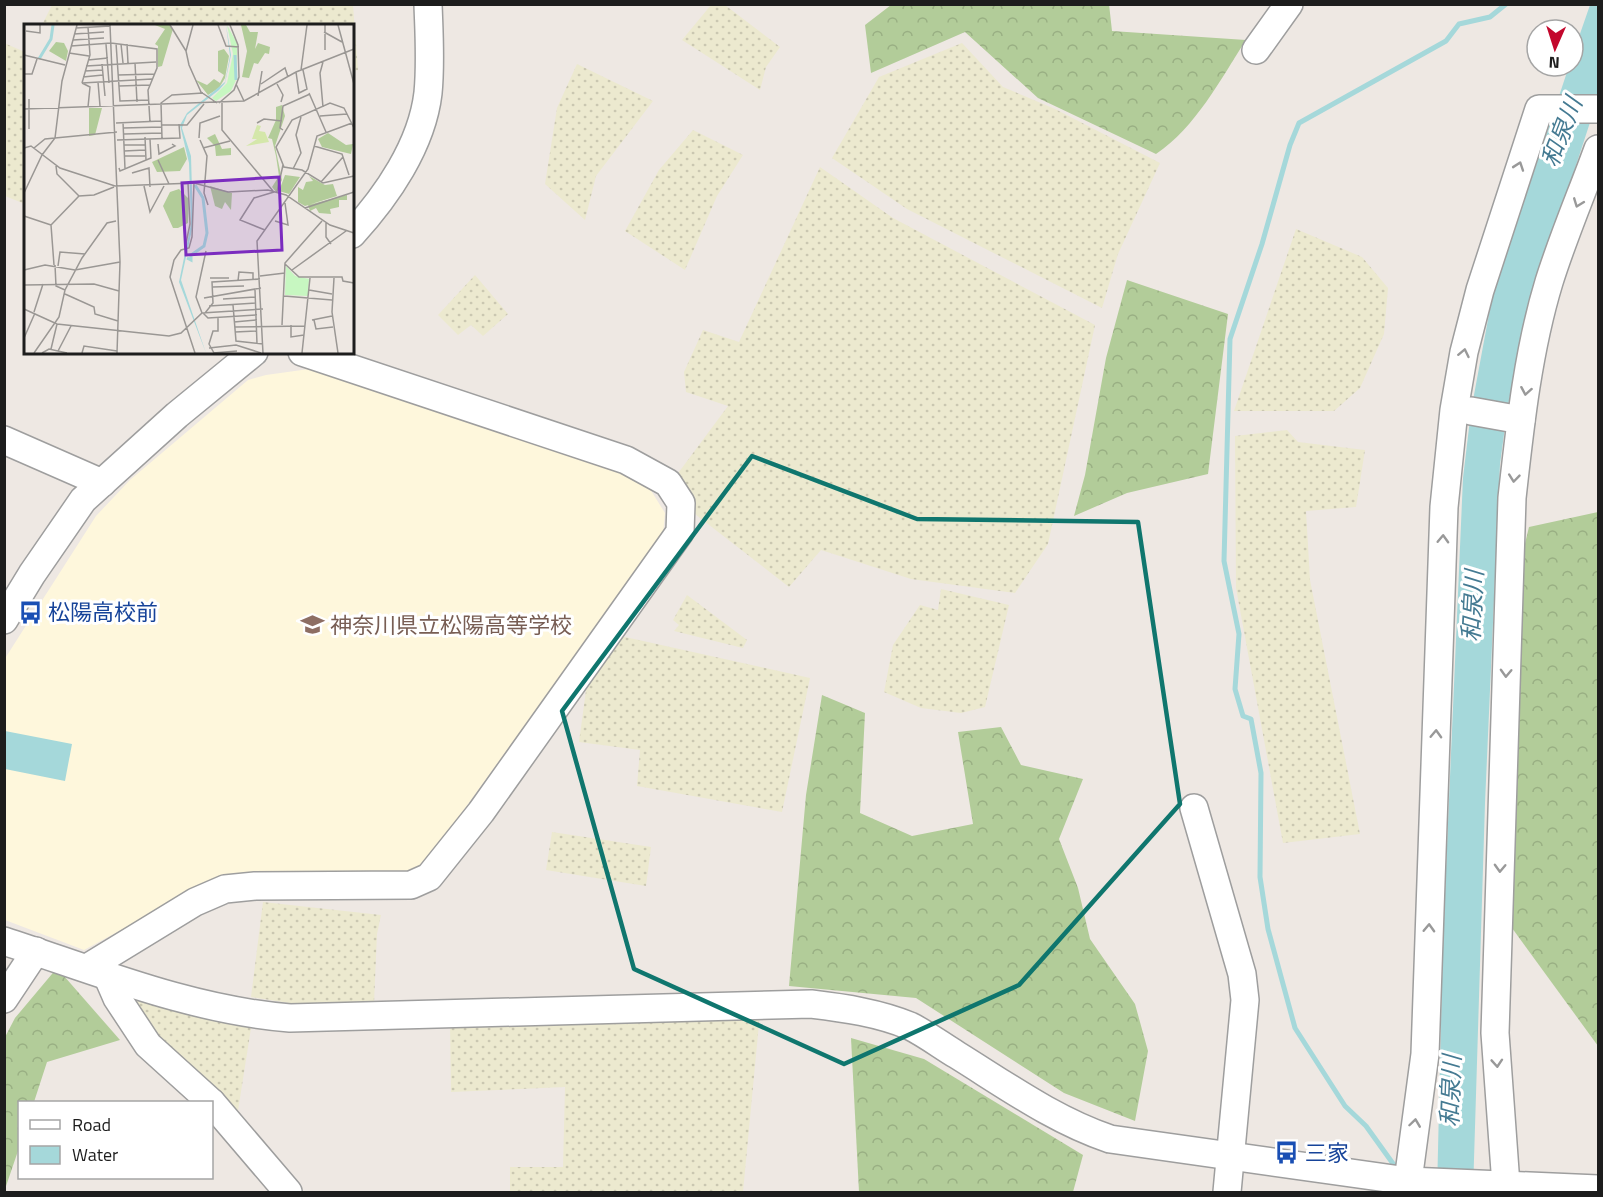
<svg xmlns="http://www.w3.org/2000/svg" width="1603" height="1197" font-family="'Titillium Web','Noto Sans JP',sans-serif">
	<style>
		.education { fill: #fef7dc }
		.farmland { fill: url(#farmland-dots) }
		.forest { fill: url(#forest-crowns) }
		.water { fill: #a5d8da }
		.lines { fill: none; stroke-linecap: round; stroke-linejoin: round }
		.stream { stroke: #a5d8da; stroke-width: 5 }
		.minor-casing { stroke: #9e9e9e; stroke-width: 30 }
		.minor { stroke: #fff; stroke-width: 27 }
		.oneway { stroke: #999 }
		.marked { fill: none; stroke: #0f766e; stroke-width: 4.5; stroke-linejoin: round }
		.labels { text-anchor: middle; stroke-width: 6; stroke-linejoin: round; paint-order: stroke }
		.transit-label { font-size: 22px; fill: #164399; stroke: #fff; text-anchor: start }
		.education-label { font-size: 22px; fill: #785e54; stroke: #fff; text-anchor: start }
		.water-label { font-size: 24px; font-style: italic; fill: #447a92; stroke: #fff }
		.inset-river { fill: none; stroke: #a5d8da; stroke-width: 3 }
		.inset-road { fill: none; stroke: #9a9794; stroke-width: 1.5 }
		.view { fill: #7b2cbf; fill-opacity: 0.15; stroke: #7b2cbf; stroke-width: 3 }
		.inset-edge { fill: none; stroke: #1d1d1d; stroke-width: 3 }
	</style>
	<defs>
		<pattern id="farmland-dots" width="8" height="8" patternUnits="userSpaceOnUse" patternTransform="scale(1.5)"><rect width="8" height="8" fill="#ece9cf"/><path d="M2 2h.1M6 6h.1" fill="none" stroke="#cac7b1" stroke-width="1.8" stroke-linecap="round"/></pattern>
		<pattern id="forest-crowns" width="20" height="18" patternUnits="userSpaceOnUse" patternTransform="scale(1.5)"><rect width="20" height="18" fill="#b2cc99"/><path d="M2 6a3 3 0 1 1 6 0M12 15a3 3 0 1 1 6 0" fill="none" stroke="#99af83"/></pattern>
	</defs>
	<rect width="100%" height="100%" fill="#eee8e3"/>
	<path class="education" d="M309 369 618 472 650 489 665 513 663 534 421 869 405 875 213 880 84 950 5 920 4 660 96 516 130 480 248 380 266 375Z"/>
	<g class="farmland">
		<path d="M52 5H353L358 70 353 71 352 26 42 25Z"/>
		<path d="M711 5H725L780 47 766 67 760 90 682 40Z"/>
		<path d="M4 43 25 52V204L5 196Z"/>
		<path d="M962 43 1003 87 1055 109 1160 163 1118 254 1102 308 907 209 832 158 879 77Z"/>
		<path d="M577 64 653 101 596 176 585 220 545 184 557 108Z"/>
		<path d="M693 130 743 155 717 196 685 270 625 231 659 170Z"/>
		<path d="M820 167 893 218 1095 325 1048 544 1015 593 911 579 821 550 789 587 695 514 673 480 728 406 686 392 684 372 703 330 739 342Z"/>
		<path d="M1296 229 1362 257 1388 288 1384 334 1360 388 1334 411H1234Z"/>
		<path d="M475 275 508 314 483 336 471 325 458 335 438 315Z"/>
		<path d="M1287 430 1298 442 1365 450 1356 507 1306 511 1310 580 1360 834 1283 843 1236 588 1235 436Z"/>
		<path d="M941 589 1009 605 985 707 961 713 921 708 884 692 893 645 920 605 938 610Z"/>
		<path d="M687 595 747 640 743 648 674 631 679 625 673 620Z"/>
		<path d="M616 635 810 678 782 812 637 786 640 750 579 742 587 683Z"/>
		<path d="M552 832 651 847 646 886 546 870Z"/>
		<path d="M263 902 381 915 377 934 374 1003 296 1004 251 997Z"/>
		<path d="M121 990 251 1028 237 1117 159 1047Z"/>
		<path d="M760 1013 743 1192H510V1167H563L565 1087 451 1092 450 1024Z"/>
	</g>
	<g class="forest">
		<path d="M1109 4 1112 31 1246 40C1220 80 1196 127 1156 154L1038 98 965 32 871 73 865 25 891 5Z"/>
		<path d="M1127 280 1228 314 1208 474 1127 493 1074 516 1085 475 1106 358Z"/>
		<path d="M1598 512V1046L1504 917 1503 634 1529 527Z"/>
		<path d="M822 695 865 713 860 813 912 836 973 824 958 732 1001 727 1021 765 1083 779 1059 839 1078 888 1090 939 1135 1004 1148 1051 1135 1121 1064 1093 916 998 789 986 806 795Z"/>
		<path d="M57 968 120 1040 47 1062 34 1102H20L19 1148 4 1192V1039L15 1018Z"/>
		<path d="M851 1038 924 1059 1083 1155 1073 1192H859Z"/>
	</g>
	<g class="water">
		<path d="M1590 5H1598V98L1527 315 1508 405 1500 464 1485 803 1473 1192H1437L1443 938 1463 478 1471 411 1492 298 1569 66H1573V54Z"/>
		<path d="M5 731 72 744 65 781 5 769Z"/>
	</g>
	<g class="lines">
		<path class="stream" d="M1394 1165 1366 1126 1345 1106 1295 1028 1268 929 1260 877 1261 773 1251 719 1243 716 1235 689 1239 634 1224 561 1230 339 1262 244 1290 145 1299 123 1446 41 1459 24 1490 17 1506 4"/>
		<defs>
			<g id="minor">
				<path d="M1256 50 1289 4"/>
				<path d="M352 234C387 196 422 145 428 93 431 63 429 34 428 4"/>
				<path d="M1471 411 1521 420"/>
				<path d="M4 440 102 483"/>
				<path d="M4 620 32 574 83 500 177 415 254 352"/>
				<path d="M1194 808 1242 974 1245 1000 1227 1192"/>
				<path d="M4 941C99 972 191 1010 290 1018L811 1004C844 1008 879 1013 910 1026 926 1034 942 1046 957 1055 1007 1086 1054 1120 1110 1139L1408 1181 1598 1189"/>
				<path d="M87 968 195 902 225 889 255 886 411 885 429 877 481 812 680 532 681 503 668 483 626 460 302 352"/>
				<path d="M107 975 117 998 148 1045 211 1102"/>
				<path d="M4 999 36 951"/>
				<path d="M212 1103 288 1192"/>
				<path d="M1408 1181 1425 1054 1444 507 1454 410 1464 352 1480 290 1539 109H1598"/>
				<path d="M1506 1185 1495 1033 1512 498C1520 426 1528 351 1549 282 1563 237 1582 193 1598 149"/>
			</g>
		</defs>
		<use href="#minor" class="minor-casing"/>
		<use href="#minor" class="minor"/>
	</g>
	<defs><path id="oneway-chevron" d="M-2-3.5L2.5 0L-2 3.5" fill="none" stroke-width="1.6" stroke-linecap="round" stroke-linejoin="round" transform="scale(1.5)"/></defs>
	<g class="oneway">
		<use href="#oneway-chevron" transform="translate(1519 166) rotate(-71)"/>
		<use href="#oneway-chevron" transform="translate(1578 203) rotate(111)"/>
		<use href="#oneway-chevron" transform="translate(1464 353) rotate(-78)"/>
		<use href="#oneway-chevron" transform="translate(1526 391) rotate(100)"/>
		<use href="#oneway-chevron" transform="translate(1514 478) rotate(96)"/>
		<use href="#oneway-chevron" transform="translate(1443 539) rotate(-88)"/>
		<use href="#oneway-chevron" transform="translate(1506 673) rotate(92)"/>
		<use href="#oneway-chevron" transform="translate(1436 734) rotate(-88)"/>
		<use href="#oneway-chevron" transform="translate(1500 868) rotate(92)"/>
		<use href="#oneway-chevron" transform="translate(1429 928) rotate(-88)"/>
		<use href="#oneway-chevron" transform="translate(1497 1063) rotate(86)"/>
		<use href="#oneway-chevron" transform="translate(1415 1123) rotate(-82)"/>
	</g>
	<path class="marked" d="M752 456 917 519 1138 522 1180 804 1019 985 844 1064 634 969 562 711Z"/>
	<defs>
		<symbol id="bus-bare" viewBox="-9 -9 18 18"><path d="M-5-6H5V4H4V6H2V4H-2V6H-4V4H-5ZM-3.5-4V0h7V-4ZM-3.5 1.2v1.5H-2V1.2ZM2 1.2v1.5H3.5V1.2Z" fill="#1a4fb4" stroke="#fff" stroke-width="2.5" paint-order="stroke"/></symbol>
		<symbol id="school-bare" viewBox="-9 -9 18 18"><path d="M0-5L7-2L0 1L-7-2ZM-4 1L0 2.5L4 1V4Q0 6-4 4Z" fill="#8d6e63" stroke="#fff" stroke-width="2.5" paint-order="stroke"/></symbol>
	</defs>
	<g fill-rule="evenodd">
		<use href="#bus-bare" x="14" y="596" width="33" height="33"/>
		<use href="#school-bare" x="296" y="608" width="33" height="33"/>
		<use href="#bus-bare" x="1270" y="1136" width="33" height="33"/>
	</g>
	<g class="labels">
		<g class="transit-label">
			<text x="48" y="620">松陽高校前</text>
			<text x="1305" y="1161">三家</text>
		</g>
		<g class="education-label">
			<text x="330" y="633">神奈川県立松陽高等学校</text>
		</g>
		<g class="water-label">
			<text transform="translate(1562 132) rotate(-69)" y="8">和泉川</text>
			<text transform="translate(1473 606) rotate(-87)" y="8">和泉川</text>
			<text transform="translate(1451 1091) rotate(-88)" y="8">和泉川</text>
		</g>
	</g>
	<g transform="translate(24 24)">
		<rect width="330" height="330" fill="#eee8e3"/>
		<path d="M233 101 237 102 235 107 241 108 245 118 222 122 233 115H228Z" fill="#d4e7aa"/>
		<path d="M131 1H146L149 5 138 42 134 43V22L131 20 141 5ZM217 1H222L226 8H234L231 25 234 19 246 23 245 30 241 29 234 40 230 39 225 54 218 53 223 27ZM32 18 40 19 44 27 42 37 25 27ZM200 25 205 32 201 54 195 64 184 71 172 56 183 61 190 55 196 59 200 51 194 47V27ZM258 81 261 92 251 122 258 156 252 168 248 163 255 152 252 132 248 115 244 114 252 96V83ZM65 84H78L71 111 65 112ZM304 109 322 121 329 120 327 130 298 123 294 115ZM191 110 198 125 207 124V131L192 132 191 122 183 114ZM160 123 163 135 156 147 133 148 128 138ZM261 151 276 153 265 170 255 167ZM285 152 301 161 309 160 313 172 281 182 274 178V163L279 166 282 158 289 157ZM186 162 208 169 207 186 201 178 198 185 191 182ZM155 165 165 175 164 199 154 204H149L139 182 146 168ZM323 171V176H315V183L306 185 307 190 295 189 292 184 286 187 284 181Z" fill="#b2cc99"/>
		<path d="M203 1 213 19V54L207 67 192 77 188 74 203 59 209 30ZM262 242 271 252 285 255 284 272 261 271Z" fill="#c7f7c1"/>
		<path d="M202 1 207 31 201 59 195 66 163 91 158 104 167 132 169 201 157 256 182 329 155 258 167 200 165 139 156 101 163 89 201 58 206 32Z" fill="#a5d8da"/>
		<path class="inset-river" d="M211 31 212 56M15 35 27 15 29 1M163 234 167 236V231L180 222 183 209 179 174 171 161"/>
		<path class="inset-road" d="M86 1 96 238 93 329M146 1 162 27M169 1 162 27 165 41 177 68 193 79M194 1 202 22 215 23M314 1 330 60M52 4 86 2M2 7 16 9V1M300 8 318 18M50 10 80 8M49 16 80 14M92 19 96 77 125 76M82 20 85 59M97 20 99 39M103 20 104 39M47 22 87 19 133 25V44L124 66 126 98M301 26V1M45 29 65 32M0 31 41 41M64 36 84 34M299 38 296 49 299 83M111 39 113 78M78 40 81 72M62 42 132 38M277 46 283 1M61 47 79 46M272 48 275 69 283 65 279 46M0 50H8L13 35M94 51 131 50M59 53 79 51M74 58 76 82M58 59 128 55M58 59 66 31 64 3M58 59 66 63 64 83M212 60 220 77M237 60 261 44 264 53M253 60 259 71 257 78M95 62 126 61M285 69 302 108M234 72 238 47M195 79 210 66 215 53 214 21 206 1M198 79V106L249 167M0 85 220 77 272 48 330 25M296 92 323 90M99 98 101 145M92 99 137 97M233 99 240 95 258 97M137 101H163L180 80M99 104 138 103M330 104 320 84 306 79 268 96 252 123 260 143 278 146 299 159 330 152M5 105V75M259 106 256 104 259 82 286 70M100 110 138 109M121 113 122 136M31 114 93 108M138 114 137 79 148 71 179 69M175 114 176 99 196 92M93 116 156 114 155 100M176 116 183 132 180 169 184 181M134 120 135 130 151 122 148 120M100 121H121M290 122 318 130 325 151M0 124 7 122 36 144 91 162 170 159 204 168 244 166 262 171 306 201 330 209M10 124 21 115 31 114M179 124 206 117M100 127 121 126M100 132H121M134 136 145 160M32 142 33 150 55 172M95 144 96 147 127 134 126 115M269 145 277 129 272 111 277 93M108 149 125 144 126 163M297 158 319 133M170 159 168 213 165 224 157 226 150 236 146 253 171 329M120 162 126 188 140 162M253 168 259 141M0 169 18 131 31 114 38 57 53 1M281 184 330 168M0 192 27 201M251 197 264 201 261 179M302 199V213L307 220M241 206 216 196 230 174 250 168M161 224 166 200 164 159M261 240 275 253H318L319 257 330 259M30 241 27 201 55 172 70 171 90 163M31 241 32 262 41 266M34 242 36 228 61 230M0 246 21 241 51 246 96 238M268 246 322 207M236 252 261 249M186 254H205M310 254 308 288 314 329M214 257 215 248 229 249V255M0 261 70 260 95 267M189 263 220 262M231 266 233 320M285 266 308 270M41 270 70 283 71 290 94 297M260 272 308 276M180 274 237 264M199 275 231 273M209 281 212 317 239 320M185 282 232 279M0 285 33 300 145 312 157 309 178 289 239 285M10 288 19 260M178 289 172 273 182 227M179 289 184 294 233 291M181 289 189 279 188 258 236 255M288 296 308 292M290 296 292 305 309 303M210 298 233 296M258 301 261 239 298 197M267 301V313L280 311M211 303 281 302M211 308 233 307M0 314 11 289M185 324 212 321 237 329M27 325 33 300M34 327 47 302M10 329 35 293 41 266 58 234 83 199 92 197M18 329 25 325 43 329M58 329 60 322 93 327M189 329 213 327M190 329 185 320 189 307H194V294M239 329 233 217 284 145 293 112 328 99M278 329 286 254"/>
		<path class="view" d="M255 153 258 226 162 231 158 159Z"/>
		<rect width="330" height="330" class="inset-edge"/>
	</g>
	<rect width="1603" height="1197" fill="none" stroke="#1d1d1d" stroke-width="12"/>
	<rect x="18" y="1101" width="195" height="78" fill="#ffffff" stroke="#a5a5a5" stroke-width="1.5"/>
	<rect x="30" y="1120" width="30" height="9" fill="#ffffff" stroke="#a5a5a5" stroke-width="1.5"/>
	<text x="72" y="1131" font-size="18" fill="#1d1d1d">Road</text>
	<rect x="30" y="1146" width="30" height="18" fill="#a5d8da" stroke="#a5a5a5" stroke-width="1.5"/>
	<text x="72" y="1161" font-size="18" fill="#1d1d1d">Water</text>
	<g transform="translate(1555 48) rotate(183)"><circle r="28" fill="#ffffff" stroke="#a5a5a5" stroke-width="1.5"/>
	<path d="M0-4.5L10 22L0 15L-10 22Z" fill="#c3072c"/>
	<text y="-9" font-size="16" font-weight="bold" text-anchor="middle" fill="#1d1d1d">N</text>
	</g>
</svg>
